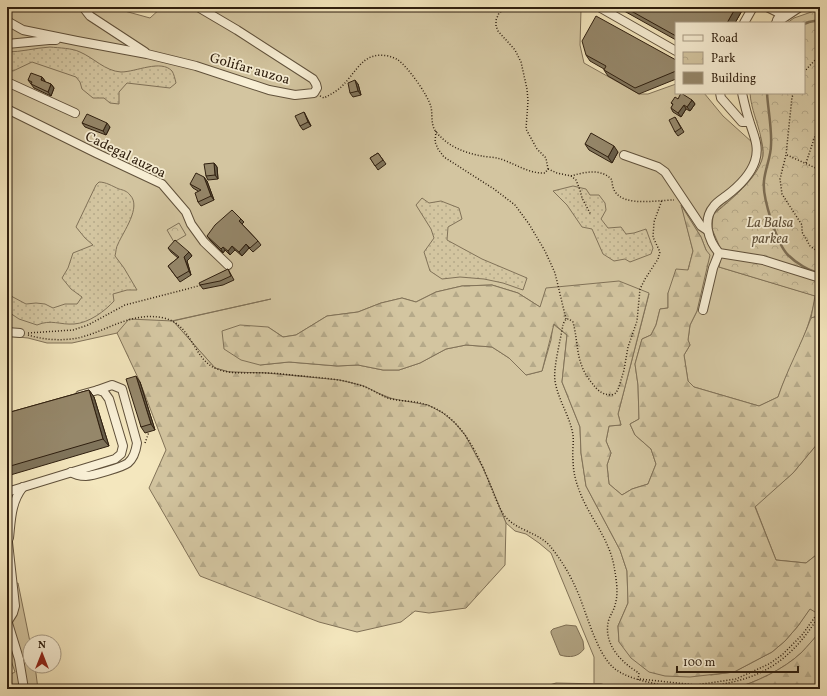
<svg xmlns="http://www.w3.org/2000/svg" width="827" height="696" font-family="Vollkorn,serif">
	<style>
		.grass { fill: #d3c5a0; stroke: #817258 }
		.forest { fill: url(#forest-firs); stroke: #817258 }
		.park { fill: url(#park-crowns); stroke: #817258 }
		.garden { fill: url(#garden-dots); stroke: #817258 }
		.water { fill: #b1a382; stroke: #7d6e54 }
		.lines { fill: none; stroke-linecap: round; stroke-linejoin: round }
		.stream { stroke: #7d6e54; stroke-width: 2.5 }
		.minor-casing { stroke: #60513b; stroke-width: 10 }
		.path { stroke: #2f1f0f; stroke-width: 1.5; stroke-dasharray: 1 2; stroke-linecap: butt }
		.minor { stroke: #f8efd5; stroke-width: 8 }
		.wall { fill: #80745b; stroke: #2f1f0f }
		.shaded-wall { fill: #685e4a; stroke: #2f1f0f }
		.building { fill: #95876a; stroke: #2f1f0f }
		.labels { text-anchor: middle; stroke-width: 3.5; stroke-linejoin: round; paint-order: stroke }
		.street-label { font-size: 14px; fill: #2f1f0f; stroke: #f8efd5 }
		.park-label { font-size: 14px; font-style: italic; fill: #60513a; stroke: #f8efd5 }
	</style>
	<defs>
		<pattern id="forest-firs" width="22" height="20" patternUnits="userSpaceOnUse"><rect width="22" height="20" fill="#d3c5a0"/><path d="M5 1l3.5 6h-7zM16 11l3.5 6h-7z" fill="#b5a989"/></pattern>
		<pattern id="park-crowns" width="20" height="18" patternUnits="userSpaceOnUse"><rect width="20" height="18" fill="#d3c5a0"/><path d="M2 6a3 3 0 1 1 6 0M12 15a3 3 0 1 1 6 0" fill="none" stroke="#b5a989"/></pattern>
		<pattern id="garden-dots" width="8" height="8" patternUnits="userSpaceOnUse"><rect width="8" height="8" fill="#d3c5a0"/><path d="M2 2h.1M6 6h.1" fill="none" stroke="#b5a989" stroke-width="1.8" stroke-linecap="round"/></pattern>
	</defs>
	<rect width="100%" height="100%" fill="#f4e7be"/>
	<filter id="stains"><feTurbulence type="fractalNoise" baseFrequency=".005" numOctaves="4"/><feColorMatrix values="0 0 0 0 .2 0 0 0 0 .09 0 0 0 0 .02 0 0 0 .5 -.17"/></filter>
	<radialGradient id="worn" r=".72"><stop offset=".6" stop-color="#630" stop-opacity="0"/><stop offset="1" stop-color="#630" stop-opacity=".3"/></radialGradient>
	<g class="grass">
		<path d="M7 7H110L150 18 162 7H572L581 10 580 45 584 63 639 94H648L676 84V93H704L723 116 753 143 761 137C761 143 764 150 763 156 760 177 729 201 713 214L722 252 719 267 816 296C812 312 808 328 801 343 794 361 784 379 778 397L759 406 694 387 688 381 684 355 690 345 688 340 690 325 697 311 706 250 701 237 682 207 693 251 688 270 668 293V308L660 309 656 325 651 335 642 339 635 364 638 385 639 419 630 424 635 435 651 449 656 464 648 484 632 489 622 495 609 484 607 465 611 453 606 441 609 426 621 425 618 414 649 294 540 307 518 293 492 285 462 286 436 292 416 302 402 298 381 303 358 312 327 316 296 335 283 337 268 327 260 365 289 362 337 366 358 365 383 370H399L420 363 446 349 466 345 492 347 509 358 526 375 542 371 551 340 553 324 567 335 562 382 580 427 581 453 586 486 620 550 627 571 628 603 618 626 619 642 711 675 734 672 772 652 785 641 798 626 810 608 820 615V632C814 639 808 646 801 653 784 669 755 683 732 689H620L619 688 601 684H594V657L551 553 539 543 526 534 515 531 506 523 483 468 465 435 455 423 352 383 302 376 266 373 229 372 215 368 173 321 271 299 72 343H47L28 338 7 336Z"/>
		<path d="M818 443H820V552L806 563 776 560 755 506 793 473Z"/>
		<path d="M18 583 30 642V666H35L38 689H12L11 674 15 672 7 649V585Z"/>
	</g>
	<g class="forest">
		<path d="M681 205 701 237 706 250 710 255 697 311 690 325 688 340 690 345 684 355 688 381 694 387 759 406 778 397C787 370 801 345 811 318L820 315V443H818L793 473 755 507 776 560 806 563 820 552V615L810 609 798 626 785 641 772 652 734 672 690 677 665 676 649 672 631 658 619 642 618 626 628 603 627 571 620 550 586 486 581 453 580 427 562 382 567 335 554 324 542 371 526 375 509 358 492 347 466 345 446 349 420 363 399 370H383L358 365 337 366 289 362 260 365 241 360 224 349 222 331 240 325 268 327 283 337 296 335 327 316 358 312 381 303 402 298 416 302 436 292 462 286 492 285 518 293 540 307 546 288 619 281 649 293 618 414 621 425 609 426 606 441 611 453 607 465 609 484 622 495 632 489 648 484 656 464 651 449 635 435 630 424 639 419 638 385 635 364 642 339 651 335 656 325 660 309 668 308V293L676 269 688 270 693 251Z"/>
		<path d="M129 319 173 321 215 368 229 372 266 373 340 380 364 386 388 398 428 405 443 413 455 423 465 435 483 468 493 491 506 523 505 565 466 608 429 613 415 611 401 622 357 632 319 622 200 576 149 488 166 450 140 382 117 333Z"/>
		<path d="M820 632V689H732C755 683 784 669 801 653 808 646 814 638 820 632Z"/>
		<path d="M556 683 601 684 619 688 620 689H536Z"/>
	</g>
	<g class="park">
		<path d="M820 9V315L811 318 815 296 719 267 722 252 712 229 713 215C730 200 758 179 763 156 764 151 762 143 761 138 758 123 751 109 750 93H804V23H787L794 18Z"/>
		<path d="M179 223 186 235 174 242 167 230Z"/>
	</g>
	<g class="garden">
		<path d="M50 47C59 48 72 48 80 52 94 58 105 71 121 72 136 72 161 59 172 71 174 74 175 79 176 83L170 88 127 83 119 92V104L110 103 104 98H93L82 89 80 82 76 77 32 62 13 71 7 69V52C21 52 35 48 50 47Z"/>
		<path d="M99 182C106 182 112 186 119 189 123 190 127 191 130 195 142 207 123 232 118 244 116 247 116 252 115 256L124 268 137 290H127L113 294 114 301C105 311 89 323 74 324 60 325 51 319 37 325L19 319 7 311V301L11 296 26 304 36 303 45 304 53 308 65 304H77L82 297 71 289 62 278 68 268 73 253 93 245 85 238 76 227 96 185Z"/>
		<path d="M573 186 586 189 590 195H599L605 203 606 210 601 219 608 228 621 227 626 234 634 233 646 229 653 248 651 254 630 262 625 259 614 261 603 254 592 229 582 227 567 205 553 191Z"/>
		<path d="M422 198 429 203 441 201 459 208 462 219 448 227 447 240 482 259 527 278 523 290 503 283 484 279 460 277 442 279 430 271 424 252 434 238 431 229 416 205Z"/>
	</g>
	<path class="water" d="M566 625 576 626 583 641 584 649C578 657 570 658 560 655L551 633V631L553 629Z"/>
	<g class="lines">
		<g class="stream">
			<path d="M804 24 809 22 820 20"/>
			<path d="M767 93C768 110 772 128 771 145 771 157 765 169 764 181 762 197 777 244 788 255 796 263 809 271 820 273"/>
		</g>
		<defs>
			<g id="minor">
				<path d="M83 7 90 16 145 52"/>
				<path d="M599 7 676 51"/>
				<path d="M767 7 781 14"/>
				<path d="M777 20 785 7"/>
				<path d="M7 21 23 30 77 41 147 54 196 66 269 90 295 95 314 93 317 88 316 84 313 79 237 30 198 7"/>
				<path d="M744 23 753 7"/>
				<path d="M776 23 800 7"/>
				<path d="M7 44 49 40H56"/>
				<path d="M7 82 75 113"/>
				<path d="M720 93 721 98 742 122H749"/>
				<path d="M742 93C744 102 746 111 749 120 753 134 760 146 755 161 750 176 738 187 726 196 722 199 717 202 714 206 702 220 708 240 719 253L763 260 820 278"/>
				<path d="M7 109 96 153 162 184 186 212 191 224 204 242 228 265"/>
				<path d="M624 155 658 167 665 172 701 226 707 230"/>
				<path d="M703 310 713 268 719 253"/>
				<path d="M7 332 20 333"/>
				<path d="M71 472C75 475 80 476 86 476 92 476 123 467 128 463 134 458 136 450 137 443L122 389 112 385 98 390"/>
				<path d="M7 492 115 459 121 454 123 446 109 399 104 392 98 390 80 395"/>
				<path d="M7 533 15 606 13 613 8 621"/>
				<path d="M9 538C11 519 11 502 23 487"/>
				<path d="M7 620 19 659 24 689"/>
			</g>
		</defs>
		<use href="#minor" class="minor-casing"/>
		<g class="path">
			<path d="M804 72 814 61 820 57"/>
			<path d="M794 93 792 97 786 155 780 179 782 194 802 225V232L810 246 820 253"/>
			<path d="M320 96 324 98C331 94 338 91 344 84 353 75 361 59 374 56 382 54 392 56 398 60 408 67 428 95 431 107 433 116 430 125 437 133 448 146 464 153 482 156 486 157 492 157 497 158 513 162 528 174 545 173L548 169 546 158 537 149 526 129 528 101 527 89 521 62 515 50 498 31 496 26V20L499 13 505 9 512 7"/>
			<path d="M436 131 435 142 438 149 444 157 494 189 515 205 529 224 545 251 555 273 566 319"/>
			<path d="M787 155 820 170"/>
			<path d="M806 163 816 133 817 117 820 111"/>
			<path d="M548 169 557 173 571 176 576 180 580 190 582 198 591 215"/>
			<path d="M571 176C584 172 602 168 612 180 612 210 654 200 674 200"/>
			<path d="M28 333 73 330 88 325 125 305 202 285"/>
			<path d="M28 335C44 340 62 341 78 338 108 331 131 311 164 318 193 325 193 360 217 369 232 375 250 372 266 373 278 373 289 375 301 376 322 378 345 379 365 387 373 390 380 395 388 398 400 402 414 400 427 405 463 417 479 457 492 489 495 497 498 505 502 512 512 530 537 531 550 546 559 557 568 571 574 584 586 608 595 653 615 669 626 677 639 680 652 683 673 688 695 689 717 685 764 678 791 659 817 619"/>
			<path d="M145 443 149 432"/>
			<path d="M640 679 696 685 736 679 769 664 782 655 802 635 820 610"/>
			<path d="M638 680 639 673C620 662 602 642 609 619 611 614 614 610 615 605 619 593 616 578 614 566 609 539 591 519 581 495 576 483 573 472 573 459 572 452 574 443 573 435 570 416 558 400 555 381 553 367 561 339 563 324L566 319H569L573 322C579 345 575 363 592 383 597 390 602 395 612 395L616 393 619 387 624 370 628 347 637 321 640 289 645 279 658 259 660 252 653 237 654 222 662 200"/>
		</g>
		<use href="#minor" class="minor"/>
	</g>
	<g class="wall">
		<path d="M617 7H744L735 23H676V40Z"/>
		<path d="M586 55 676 60V79L639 94 608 76 604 70V69L590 61Z"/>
		<path d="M42 77 45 81V82L51 84 54 88 51 96 34 88 28 80Z"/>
		<path d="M358 84 361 95 353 97 350 93Z"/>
		<path d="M678 99 692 100 695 104 690 111 686 109 681 117 673 112 671 108 673 105 671 103Z"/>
		<path d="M304 112 311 126 303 130 300 126Z"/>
		<path d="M675 117 684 132 678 136 675 132Z"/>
		<path d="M82 123 110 127 106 135 85 127Z"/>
		<path d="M585 144 618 152 612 163 589 150Z"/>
		<path d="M378 153 386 164 378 170 370 158Z"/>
		<path d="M214 163 217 167 218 179 208 180 206 176Z"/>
		<path d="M207 181 214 200 201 206 198 202V191L193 188 190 184Z"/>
		<path d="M241 219 244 222 242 224 258 241 261 245 253 252 249 248 242 256 235 250 230 255 225 250 223 253 210 240 207 236Z"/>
		<path d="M168 248 189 252 192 256 187 261 191 275 180 282 168 266 178 258 171 252Z"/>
		<path d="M228 269 234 280 223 285 203 289 200 285Z"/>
		<path d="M140 382 155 430 145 433 141 427Z"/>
		<path d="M89 390 94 397 109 446 7 476V413Z"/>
		<path d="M7 640 10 648 7 649Z"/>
	</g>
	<g class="shaded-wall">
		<path d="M736 7H744L735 23H727Z"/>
		<path d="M42 77 45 81 44 84 41 80Z"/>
		<path d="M355 80 358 84 361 95 358 91Z"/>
		<path d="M51 84 54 88 51 96 48 92Z"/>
		<path d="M692 100 695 104 690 111 687 107Z"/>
		<path d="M684 105 686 109 681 117 678 113Z"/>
		<path d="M304 112 311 126 308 122Z"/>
		<path d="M107 123 110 127 106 135 103 131Z"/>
		<path d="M614 146 618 152 612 163 608 157Z"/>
		<path d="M214 163 217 167 218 179 215 175Z"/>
		<path d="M204 177 207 181 214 200 211 196Z"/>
		<path d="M241 219 244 222 241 225 239 221Z"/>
		<path d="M246 244 249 248 242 256 239 252Z"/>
		<path d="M232 246 235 250 230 255 228 251Z"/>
		<path d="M223 247 225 250 223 253 221 249Z"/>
		<path d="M189 252 192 256 187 261 191 275 189 271 184 257Z"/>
		<path d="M136 376 140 382 155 430 151 424Z"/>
		<path d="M89 390 94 397 109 446 103 439Z"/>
		<path d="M7 640 10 648 7 644Z"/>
	</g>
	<g class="building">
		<path d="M624 7H736L727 23H676V36Z"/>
		<path d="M596 16 676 60V71L635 88 604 70 606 66 586 55 582 41Z"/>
		<path d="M31 73 42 77 41 80 51 84 48 92 31 84 32 82 28 80Z"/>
		<path d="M355 80 358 91 350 93 348 83Z"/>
		<path d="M681 93 692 100 687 107 684 105 678 113 671 108 673 104 671 103 675 97 678 99Z"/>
		<path d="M304 112 308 122 300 126 295 116Z"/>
		<path d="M87 114 107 123 103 131 82 123Z"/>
		<path d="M675 117 681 128 675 132 669 120Z"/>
		<path d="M591 133 614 146 608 157 585 144Z"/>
		<path d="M378 153 383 160 375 166 370 158Z"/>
		<path d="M214 163 215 175 206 176 204 164Z"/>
		<path d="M196 173 204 177 211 196 198 202 195 193 201 190 190 184Z"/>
		<path d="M232 210 241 219 239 221 258 241 250 248 246 244 239 252 232 246 228 251 223 247 221 249 207 236 215 225Z"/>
		<path d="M175 240 189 252 184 257 189 271 177 278 168 266 179 257 168 248Z"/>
		<path d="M228 269 231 276 220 281 200 285 199 283Z"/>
		<path d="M136 376 151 424 141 427 126 379Z"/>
		<path d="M89 390 103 439 7 467V413Z"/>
	</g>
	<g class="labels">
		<g class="street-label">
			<text transform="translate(250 68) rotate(16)" y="5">Golifar auzoa</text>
			<text transform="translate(126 154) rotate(26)" y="5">Cadegal auzoa</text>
		</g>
		<g class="park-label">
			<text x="770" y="227">La Balsa<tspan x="770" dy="16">parkea</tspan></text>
		</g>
	</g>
	<rect width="827" height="696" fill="none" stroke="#f4e7be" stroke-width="24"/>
	<rect x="8" y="8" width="811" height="680" fill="none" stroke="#2f1f0f" stroke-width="2"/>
	<rect x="12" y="12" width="803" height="672" fill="none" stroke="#2f1f0f"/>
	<rect x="675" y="22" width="130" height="72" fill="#f8efd5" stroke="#a89c86"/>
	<rect x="683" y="35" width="20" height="6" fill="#f8efd5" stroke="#a89c86"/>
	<text x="711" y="42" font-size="12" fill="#2f1f0f">Road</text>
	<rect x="683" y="52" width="20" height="12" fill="url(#park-crowns)" stroke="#a89c86"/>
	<text x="711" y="62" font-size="12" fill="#2f1f0f">Park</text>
	<rect x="683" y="72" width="20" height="12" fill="#95876a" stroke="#a89c86"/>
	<text x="711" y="82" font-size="12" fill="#2f1f0f">Building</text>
	<g transform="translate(42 654)"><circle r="19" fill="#f8efd5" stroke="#a89c86"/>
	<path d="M0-3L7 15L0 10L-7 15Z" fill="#8f2418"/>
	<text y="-6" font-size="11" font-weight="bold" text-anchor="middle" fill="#2f1f0f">N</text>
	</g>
	<path d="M677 666v6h121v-6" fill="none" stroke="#2f1f0f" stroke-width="2"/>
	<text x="683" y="666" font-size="12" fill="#2f1f0f" stroke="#f8efd5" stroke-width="3" paint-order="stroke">100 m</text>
	<rect width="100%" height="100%" filter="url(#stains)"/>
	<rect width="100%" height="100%" fill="url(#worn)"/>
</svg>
